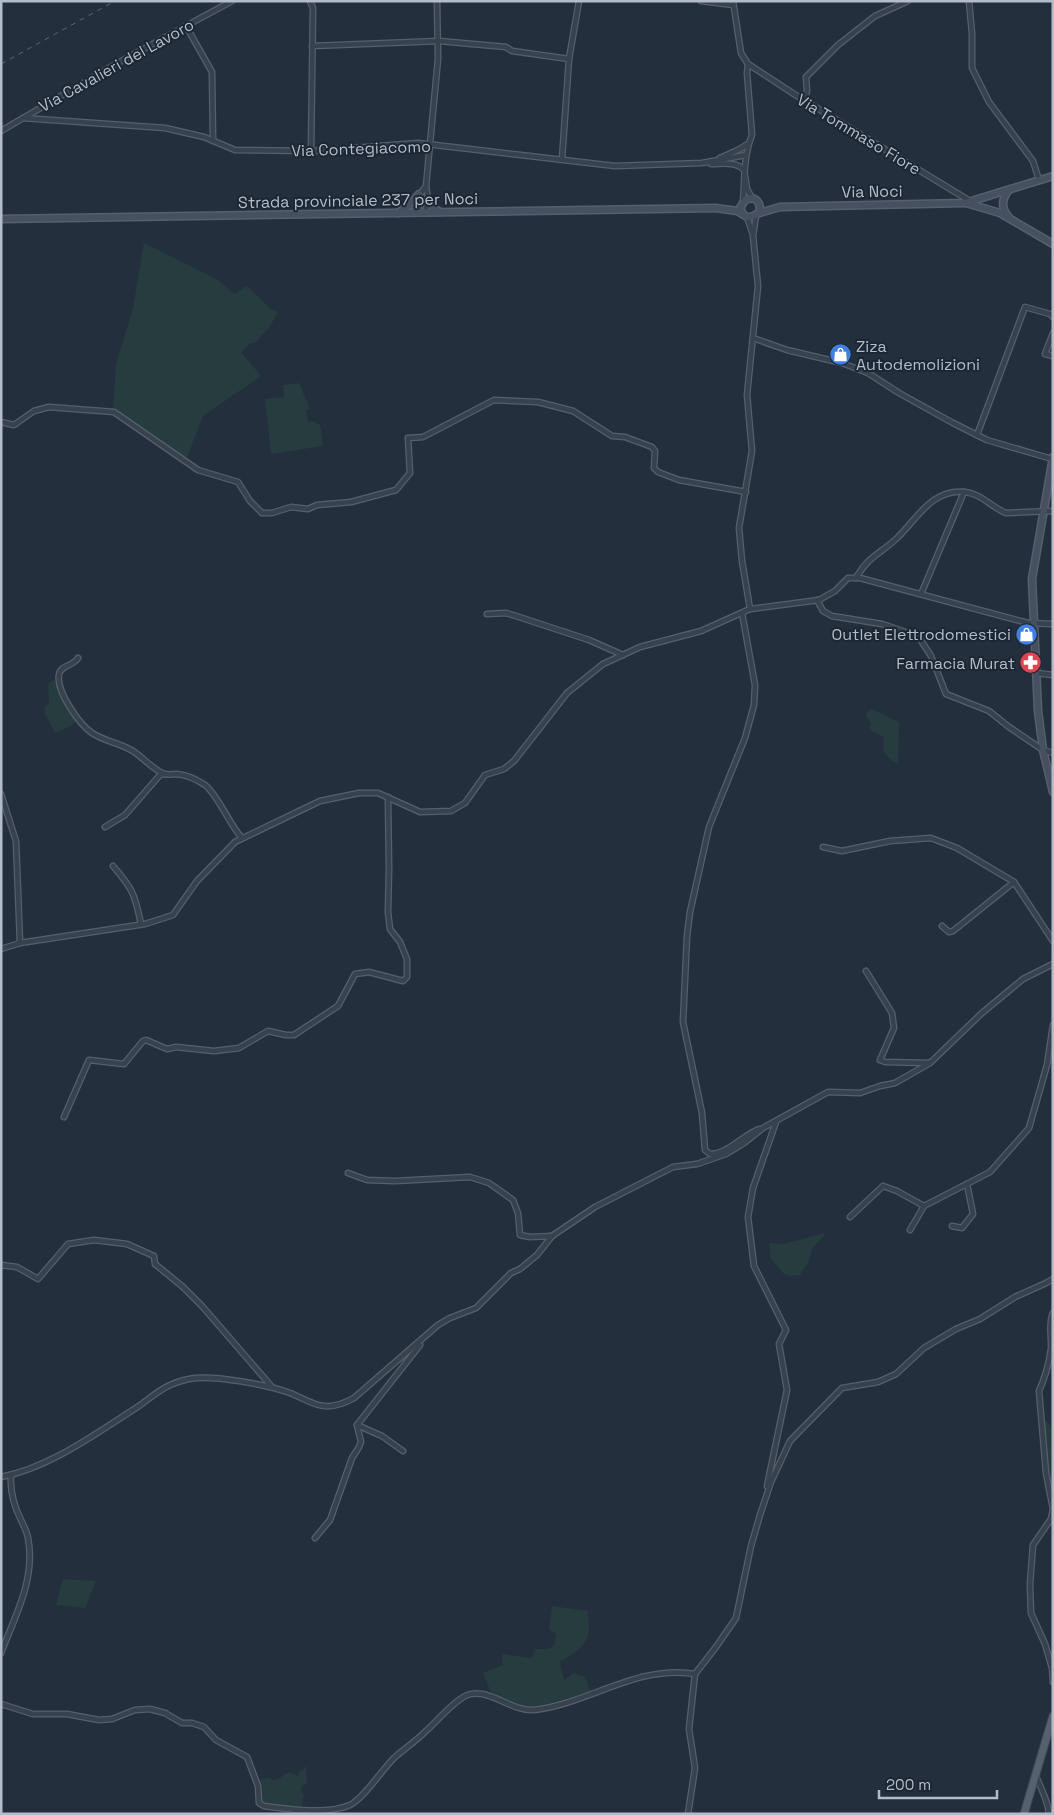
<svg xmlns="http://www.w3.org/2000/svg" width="1054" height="1815" font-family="'Space Grotesk',sans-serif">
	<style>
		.green { fill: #263c3f }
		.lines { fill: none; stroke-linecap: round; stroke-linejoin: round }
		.street-casing { stroke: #565f6c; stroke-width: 7 }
		.secondary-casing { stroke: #565f6c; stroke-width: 9 }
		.primary-casing { stroke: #414a57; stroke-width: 9 }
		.street { stroke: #38414e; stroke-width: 4.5 }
		.secondary { stroke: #465061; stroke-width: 6 }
		.primary { stroke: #56606e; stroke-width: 7 }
		.rail { stroke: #5a6575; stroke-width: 1; stroke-dasharray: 5 5; stroke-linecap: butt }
		.labels { text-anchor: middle; stroke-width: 4; stroke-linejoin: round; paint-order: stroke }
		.street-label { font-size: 16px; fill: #b4bcc9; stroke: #1d2633 }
		.poi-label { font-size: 16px; fill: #b4bcc9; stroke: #1d2633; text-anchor: end }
	</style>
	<rect width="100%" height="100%" fill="#242f3e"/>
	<g class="green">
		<path d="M144 243 218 280 234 294 247 286 271 309 278 312 269 328 255 343H251L241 352 261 376 203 416 186 460 150 432 113 410 116 364 133 308Z"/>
		<path d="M299 383 310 409 306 410 308 422 314 421 317 424H320L323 446 271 454 265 399 284 397 283 385Z"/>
		<path d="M61 676 70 704 79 718 71 726 55 733 45 714V707L49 702 48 683Z"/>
		<path d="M872 709 899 722 898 764 891 760 883 751 884 737 870 730 871 723 866 716 867 712Z"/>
		<path d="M826 1233 812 1249 809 1261 800 1275 791 1276 784 1274 771 1259 769 1243 783 1244Z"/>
		<path d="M1042 1420 1047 1421 1053 1432V1499Z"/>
		<path d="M63 1579 96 1581 85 1608 56 1605Z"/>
		<path d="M552 1606 587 1611C594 1640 583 1648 560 1662L564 1680 574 1673 585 1677 592 1695C582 1700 570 1707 559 1709 536 1713 510 1706 491 1693L483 1673 503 1665 502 1657 503 1654 532 1658 535 1649H549L554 1645 556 1634 549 1630Z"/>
		<path d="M305 1766 306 1768 307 1783 302 1786 301 1792 304 1794 302 1806 303 1809 260 1803 257 1779 271 1778V1780L278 1779 288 1772 298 1776 299 1771H302Z"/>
	</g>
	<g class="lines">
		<defs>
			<g id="street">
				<path d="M310 1 313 8 311 151"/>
				<path d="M701 1 733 5"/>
				<path d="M733 1 741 53 748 64 794 94 970 201"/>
				<path d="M969 1 972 34V68L989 102 1033 161 1039 180"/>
				<path d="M186 26 212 72 213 141"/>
				<path d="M312 46 439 41 506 47 512 51 569 59"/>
				<path d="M804 101 807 91 806 77 838 45 875 16 908 1"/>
				<path d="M23 118 165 128 204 137 235 150 315 151 418 143 615 166 702 163 746 155"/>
				<path d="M1 131 114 65 232 1"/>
				<path d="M720 158 738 150 748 144"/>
				<path d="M562 159 569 59 579 1"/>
				<path d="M711 164C722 164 736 161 744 170"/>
				<path d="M745 176 747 189 752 198"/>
				<path d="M743 201C745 179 743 157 752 135L747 73 748 64"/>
				<path d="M419 213 418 197 426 186"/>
				<path d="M425 213 428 199 426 186 438 59 437 1"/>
				<path d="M747 217 752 232"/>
				<path d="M1053 333 1045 354 1053 356"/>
				<path d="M753 338 787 350 842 363 868 373 899 393 953 423 987 440 1052 459"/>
				<path d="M1 422 14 425 34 411 49 407 114 412 198 470 238 482 250 501 262 513H272L291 507 308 509 317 505 351 502 396 490 410 473 408 438 423 437 494 400 538 402 573 411 612 436 625 437 652 447 655 451 654 468 658 472 679 480 746 492"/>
				<path d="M977 435 1025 307 1050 314 1053 317"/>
				<path d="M856 578C868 557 878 555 895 540 916 521 931 488 965 492 982 494 991 507 1006 513L1053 511"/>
				<path d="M921 594 964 492"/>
				<path d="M817 600 823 611 832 616 882 624 911 634 920 639 931 656 946 694 989 711 1009 727 1043 750 1053 753"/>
				<path d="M750 609 742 561 739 528 752 451 747 395 758 286 753 236 756 216"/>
				<path d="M742 613 755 685 754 705 745 738 709 827 690 912 687 936 683 1022 702 1113 705 1150 710 1154C726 1155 743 1135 759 1129"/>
				<path d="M487 614 506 613 516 616 589 640 623 655"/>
				<path d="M78 658C74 666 60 665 59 675 56 691 79 724 92 733 104 741 119 743 131 750 141 755 155 772 165 774 169 775 173 774 177 774 188 775 196 779 205 785 218 795 229 824 242 838"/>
				<path d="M1036 673 1053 675"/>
				<path d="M1 794 16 841 20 943"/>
				<path d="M105 827 125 815 160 775 164 774"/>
				<path d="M823 847 842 851 890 841 931 838 957 848 1014 882 1053 941"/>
				<path d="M113 866C133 889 135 895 141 924"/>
				<path d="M942 926 949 932 953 931 1014 882"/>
				<path d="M1 949 20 943 145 924 173 915 197 881 235 842 320 801 359 793H378L420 812 451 811 465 803 485 775 504 769 514 761 567 693 603 664 640 647 701 631 750 609 819 600 835 591 848 578H860L1028 623 1053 624"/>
				<path d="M866 971 892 1013 894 1028 880 1060 885 1062 929 1063"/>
				<path d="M64 1117 89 1060 124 1064 143 1041 146 1040 167 1049 176 1047 214 1051 239 1048 268 1031 286 1035H294L338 1006 355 974 369 972 403 981 407 977V959L400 942 390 929 388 912 389 869 388 797"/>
				<path d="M348 1173 367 1180 395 1181 470 1177 489 1183 513 1200 518 1213 520 1235 530 1237 552 1236"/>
				<path d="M850 1217 883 1186 897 1191 924 1206 990 1172 1029 1128 1047 1065 1053 1025"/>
				<path d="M952 1226 962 1228 973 1214 967 1184"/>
				<path d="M910 1230 924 1206"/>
				<path d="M1 1265 17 1267 38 1279 68 1244 94 1240 127 1244 154 1256 155 1264 183 1287 202 1306 272 1387"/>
				<path d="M1053 1313C1048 1324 1052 1336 1051 1349 1049 1363 1045 1378 1039 1391L1046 1473 1053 1509 1051 1519 1033 1545 1030 1584 1031 1613 1045 1644 1052 1668 1053 1682"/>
				<path d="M357 1425 382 1436 403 1451"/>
				<path d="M1 1477C49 1468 95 1434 136 1408 155 1395 164 1384 189 1379 211 1374 268 1385 290 1393 301 1397 314 1406 325 1406 336 1407 345 1403 354 1398L438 1325 450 1318 476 1308 511 1273 520 1269 537 1255 552 1236 595 1207 673 1167 697 1164 726 1154 744 1143 763 1128 828 1092 860 1093 880 1086 895 1083 930 1063 982 1013 1023 979 1053 964"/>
				<path d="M767 1486 787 1390 779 1344 786 1330 754 1266 748 1217 753 1188 776 1122"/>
				<path d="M315 1538 330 1520 352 1458 359 1447 361 1442 357 1425 420 1345"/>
				<path d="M1 1653C15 1616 36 1579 28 1538 27 1532 24 1526 21 1520 14 1506 10 1491 11 1476"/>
				<path d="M695 1674 716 1647 736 1618 751 1546 760 1515 771 1482 790 1441 842 1388 878 1382 896 1374 924 1348 956 1329 980 1319 1015 1297 1046 1283 1053 1279"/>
				<path d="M1 1704 33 1714H67L99 1720 112 1719 135 1710 150 1709 165 1713 182 1723H192L204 1727 216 1740 247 1757 258 1786 259 1803 264 1806C288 1809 327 1815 350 1805 364 1798 381 1771 394 1758 404 1749 416 1741 426 1731 438 1720 451 1704 465 1696 486 1685 511 1712 534 1710 588 1704 638 1664 695 1674"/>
				<path d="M1036 1776C1041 1789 1048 1800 1049 1814"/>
				<path d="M688 1814 695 1768 689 1729 695 1674"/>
			</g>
			<g id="secondary">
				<path d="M428 199 433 208 440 212"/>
				<path d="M966 203 1000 213 1053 244"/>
				<path d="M398 213 409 205 419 194"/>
				<path d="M759 213 780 207 965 203 1053 176"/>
				<path d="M1008 216C1001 208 1002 199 1008 191"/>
				<path d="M1 219 716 208 737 211 747 217H751L759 213C761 206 759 200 752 198L745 200 740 208 743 214"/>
				<path d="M1053 457 1032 579 1038 711 1043 750 1053 792"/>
			</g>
			<path id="primary" d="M1024 1814 1053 1716"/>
		</defs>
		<use href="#street" class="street-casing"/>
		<use href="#secondary" class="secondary-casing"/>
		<use href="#primary" class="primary-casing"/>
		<use href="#street" class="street"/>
		<use href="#secondary" class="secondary"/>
		<use href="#primary" class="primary"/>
		<path class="rail" d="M1 64 115 1"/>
	</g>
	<defs>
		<symbol id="shop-disc" viewBox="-11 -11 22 22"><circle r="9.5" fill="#3f7fe0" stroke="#1d2633"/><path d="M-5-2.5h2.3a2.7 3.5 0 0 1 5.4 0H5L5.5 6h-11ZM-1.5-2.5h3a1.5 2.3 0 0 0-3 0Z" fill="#fff"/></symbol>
		<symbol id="pharmacy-disc" viewBox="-11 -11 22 22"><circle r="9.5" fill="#e0444e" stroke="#1d2633"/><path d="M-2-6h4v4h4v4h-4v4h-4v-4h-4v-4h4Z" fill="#fff"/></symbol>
	</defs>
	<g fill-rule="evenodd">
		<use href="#shop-disc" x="828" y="342" width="25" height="25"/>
		<use href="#shop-disc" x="1014" y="622" width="25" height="25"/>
		<use href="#pharmacy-disc" x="1018" y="650" width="25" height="25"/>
	</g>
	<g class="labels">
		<g class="street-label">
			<text transform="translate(116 65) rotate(-29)" y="6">Via Cavalieri del Lavoro</text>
			<text transform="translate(859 134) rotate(31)" y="6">Via Tommaso Fiore</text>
			<text transform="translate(361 148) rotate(-2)" y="6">Via Contegiacomo</text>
			<text transform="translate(872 191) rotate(-1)" y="6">Via Noci</text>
			<text transform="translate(358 200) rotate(-1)" y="6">Strada provinciale 237 per Noci</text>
		</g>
		<g class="poi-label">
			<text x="856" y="352" text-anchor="start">Ziza<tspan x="856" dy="18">Autodemolizioni</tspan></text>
			<text x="1011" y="640">Outlet Elettrodomestici</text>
			<text x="1015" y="669">Farmacia Murat</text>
		</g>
	</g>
	<rect width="1054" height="1815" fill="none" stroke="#b4bcc9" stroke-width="5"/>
	<path d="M879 1790v8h118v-8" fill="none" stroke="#b4bcc9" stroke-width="2.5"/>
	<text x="886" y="1790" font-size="15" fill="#b4bcc9" stroke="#1d2633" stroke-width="4" paint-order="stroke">200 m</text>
</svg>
